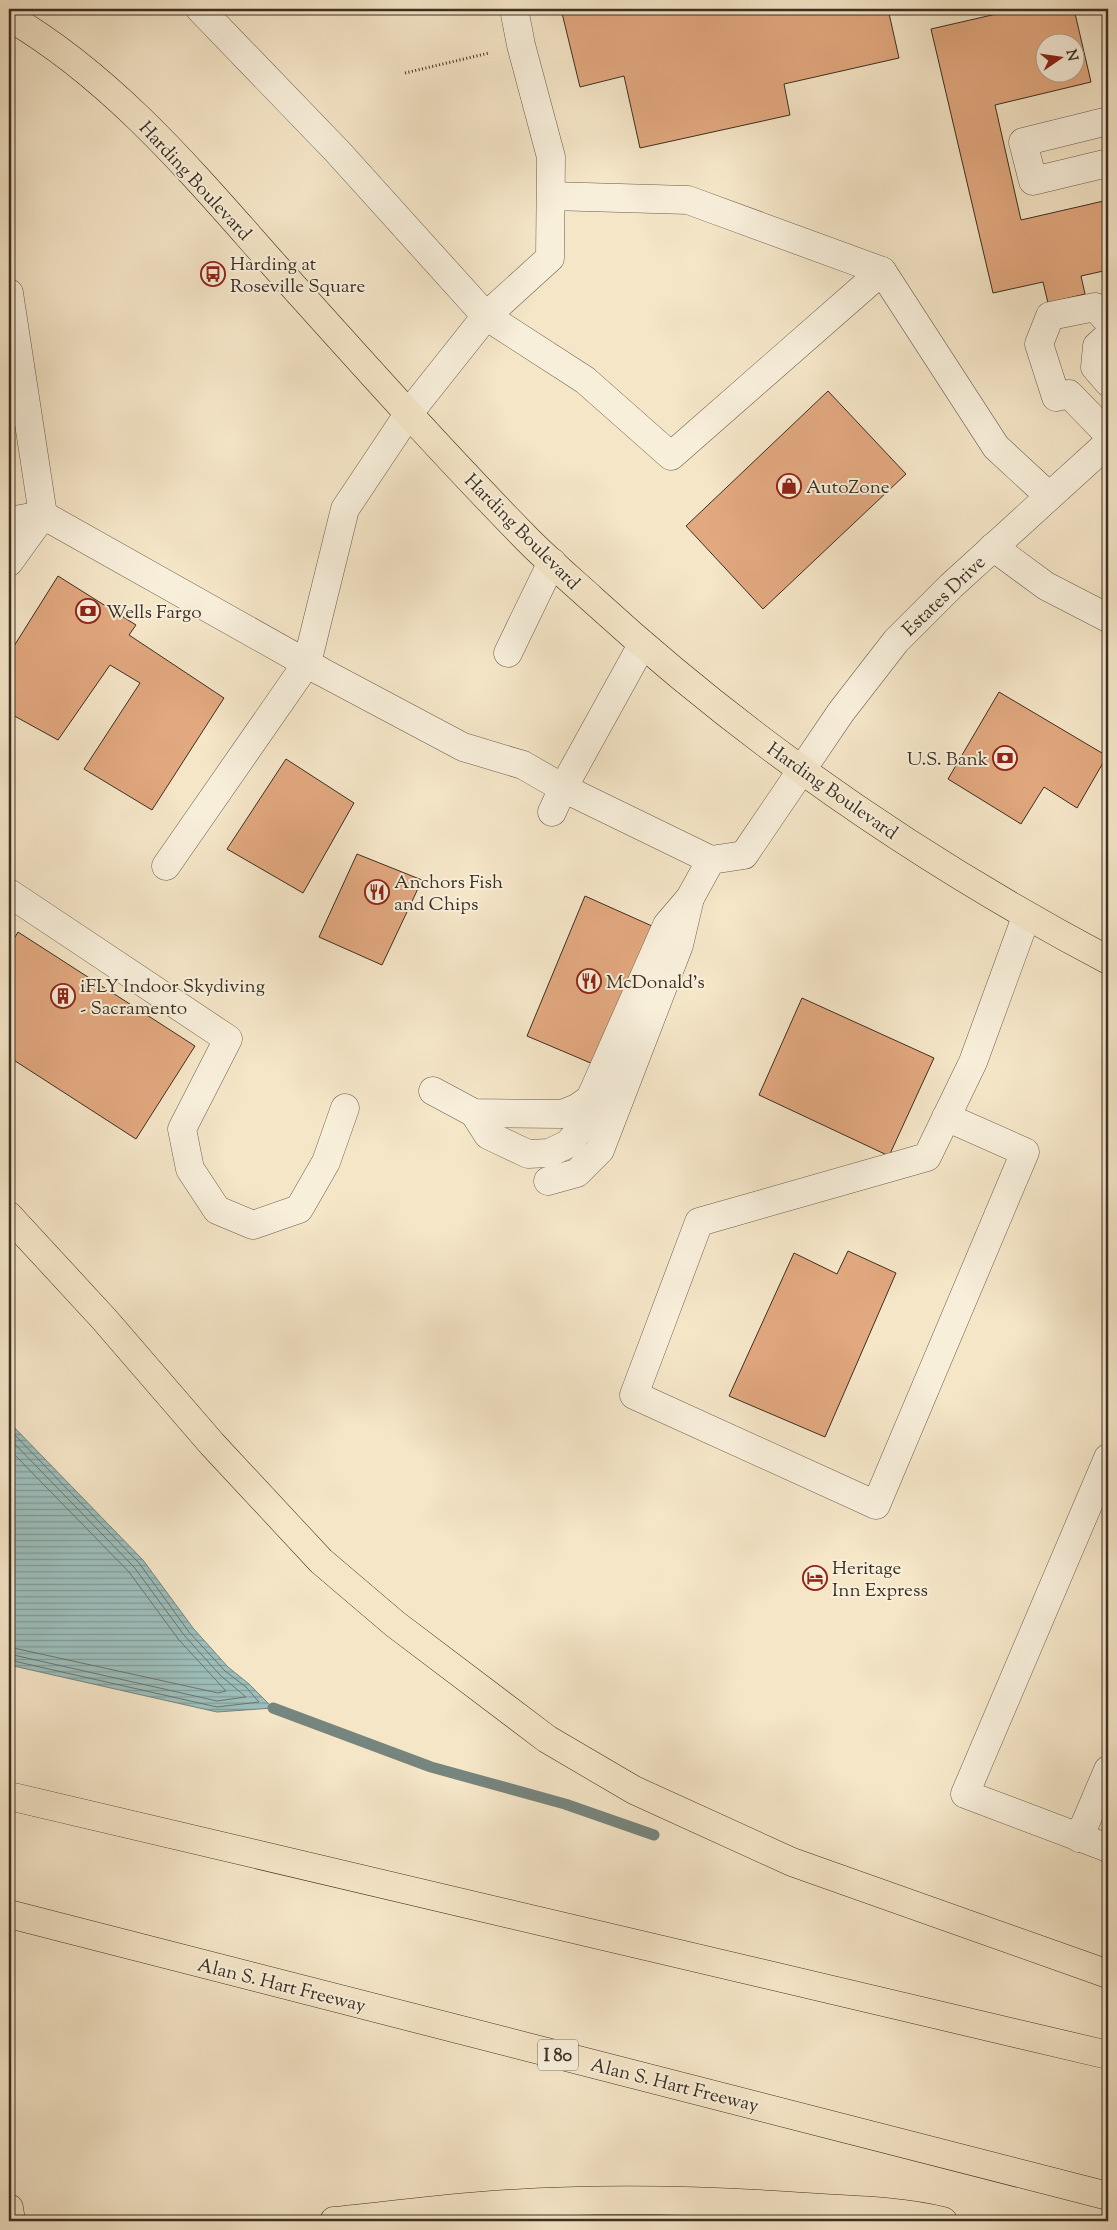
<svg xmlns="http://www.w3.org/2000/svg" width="1117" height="2230" font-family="'Sorts Mill Goudy',serif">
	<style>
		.water { fill: url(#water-rules); stroke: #76857e }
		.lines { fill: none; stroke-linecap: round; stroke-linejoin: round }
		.shore { stroke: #6c766e; stroke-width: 1 }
		.stream { stroke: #76857e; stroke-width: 11 }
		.building { fill: #e2a87f; stroke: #3c2f22; fill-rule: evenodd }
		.minor-casing { stroke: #6a5d4c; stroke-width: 29 }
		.major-casing { stroke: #3c2f22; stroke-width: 29 }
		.highway-casing { stroke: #3c2f22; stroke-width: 29 }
		.path { stroke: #3c2f22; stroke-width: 3; stroke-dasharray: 1 2.5; stroke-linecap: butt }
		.minor { stroke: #f8efdb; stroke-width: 28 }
		.major { stroke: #f5e6c8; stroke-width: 28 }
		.highway { stroke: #f5e6c8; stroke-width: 28 }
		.labels { text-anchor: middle; stroke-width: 4; stroke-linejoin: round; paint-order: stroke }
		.shield { fill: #f8efdb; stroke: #74695a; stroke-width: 1 }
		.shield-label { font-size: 18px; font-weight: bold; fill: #3c2f22 }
		.street-label { font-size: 19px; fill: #3c2f22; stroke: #f8efdb }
		.poi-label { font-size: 19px; fill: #3c2f22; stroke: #f8efdb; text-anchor: start }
	</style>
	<defs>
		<pattern id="water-rules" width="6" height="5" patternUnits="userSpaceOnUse" patternTransform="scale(1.25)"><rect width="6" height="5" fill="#9dbebb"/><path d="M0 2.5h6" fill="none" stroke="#819b98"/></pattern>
	</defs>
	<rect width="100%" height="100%" fill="#f5e6c8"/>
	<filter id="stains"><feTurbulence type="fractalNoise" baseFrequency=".004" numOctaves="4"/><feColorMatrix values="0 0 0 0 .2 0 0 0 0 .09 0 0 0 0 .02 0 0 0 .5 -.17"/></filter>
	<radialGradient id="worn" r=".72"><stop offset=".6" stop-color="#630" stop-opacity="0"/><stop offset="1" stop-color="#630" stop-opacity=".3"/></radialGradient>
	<path class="water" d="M9 1422 143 1560 193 1628 228 1667 249 1684 273 1708 217 1712 9 1665Z"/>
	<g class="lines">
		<g class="shore">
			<path d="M9 1429 139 1563 189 1632 225 1671 246 1687 259 1702 217 1707 9 1660"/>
			<path d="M9 1438 134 1567 184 1635 220 1675 246 1697 217 1701 9 1654"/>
			<path d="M9 1449 129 1572 179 1640 226 1691 218 1693 9 1647"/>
		</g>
		<path class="stream" d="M273 1708 431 1767 565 1804 654 1835"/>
	</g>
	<g class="building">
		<path d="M561 9H888L899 58 784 84 790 115 640 148 624 76 580 87Z"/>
		<path d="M1018 9H1074L1091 82 995 105 1021 220 1108 200V270L1081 276 1085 294 1048 303 1043 282 993 293 931 29ZM1044 42H1074V72H1044Z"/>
		<path d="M828 391 906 474 763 609 686 526Z"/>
		<path d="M58 576 136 625 129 635 224 698 152 810 84 769 140 683 110 665 58 740 9 713V654Z"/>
		<path d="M999 692 1107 756 1077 808 1044 787 1021 824 948 779Z"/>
		<path d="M286 759 354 803 303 893 227 849Z"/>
		<path d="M357 854 422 880 382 965 319 937Z"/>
		<path d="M585 896 652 926 593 1064 527 1036Z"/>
		<path d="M18 932 195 1046 136 1139 9 1057V947Z"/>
		<path d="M802 998 934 1058 889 1156 759 1095Z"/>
		<path d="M848 1251 896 1273 825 1437 729 1396 794 1253 837 1274Z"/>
	</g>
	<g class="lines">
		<defs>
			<g id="minor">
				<path d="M200 9 337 151 486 316 585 380 671 456 882 271"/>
				<path d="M1108 121 1023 142 1033 181 1108 163"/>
				<path d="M551 196 688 200 882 271 996 447 1049 496"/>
				<path d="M9 293 43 515 9 562"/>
				<path d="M1108 321 1095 307 1050 316 1039 344 1056 397 1069 394 1108 434"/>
				<path d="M1108 336 1097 346 1095 367 1108 382"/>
				<path d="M9 521 43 515 322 672 463 747 523 765 563 788 711 860 744 855 841 712 896 641 951 586 1108 443"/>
				<path d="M993 547 1046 586 1108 618"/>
				<path d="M508 653 552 562"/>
				<path d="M552 812 563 788 642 645"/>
				<path d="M166 866 307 663 345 509 409 413 486 316 550 258 551 157 521 45 514 9"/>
				<path d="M9 893 228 1039 182 1129 190 1169 217 1210 253 1225 299 1209 326 1162 345 1108"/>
				<path d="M433 1091 474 1113 562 1114 577 1108 590 1099"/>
				<path d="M474 1113 488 1135 528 1154 549 1153 568 1144 579 1131 590 1099 667 925 690 898"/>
				<path d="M946 1117 1025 1152 876 1505 634 1395 699 1222 927 1157 973 1062 1026 917"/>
				<path d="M548 1181 577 1173 600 1150 679 945 690 898 711 860"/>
				<path d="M1108 1458 965 1794 1108 1848"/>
				<path d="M1079 1838 1108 1770"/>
			</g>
			<path id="major" d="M9 17C115 79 195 176 275 266 357 357 438 448 523 535 545 558 570 579 593 600 748 742 923 862 1108 960"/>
			<g id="highway">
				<path d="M9 1216 104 1319 212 1444 321 1561 395 1624 547 1739 634 1790 792 1862 1108 1974"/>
				<path d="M9 1796 1108 2055"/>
				<path d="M9 1914 1108 2196"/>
				<path d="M9 2208 11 2221"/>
				<path d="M334 2221C383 2216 431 2210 480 2206 588 2197 697 2199 805 2207 850 2210 899 2210 943 2221"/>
			</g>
		</defs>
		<use href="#minor" class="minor-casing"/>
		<use href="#major" class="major-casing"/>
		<use href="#highway" class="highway-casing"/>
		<path class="path" d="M405 73 489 53"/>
		<use href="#minor" class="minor"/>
		<use href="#major" class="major"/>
		<use href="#highway" class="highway"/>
	</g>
	<defs>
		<symbol id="bus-ring" viewBox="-11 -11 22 22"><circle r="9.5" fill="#f8efdb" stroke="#8f2418" stroke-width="1.5"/><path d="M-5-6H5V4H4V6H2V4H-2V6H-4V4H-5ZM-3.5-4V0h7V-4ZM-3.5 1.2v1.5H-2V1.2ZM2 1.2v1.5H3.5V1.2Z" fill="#8f2418"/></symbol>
		<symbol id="shop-ring" viewBox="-11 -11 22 22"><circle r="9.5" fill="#f8efdb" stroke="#8f2418" stroke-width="1.5"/><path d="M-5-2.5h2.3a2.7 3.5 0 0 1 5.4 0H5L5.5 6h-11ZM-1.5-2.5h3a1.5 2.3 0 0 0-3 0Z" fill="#8f2418"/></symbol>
		<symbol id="bank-ring" viewBox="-11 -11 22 22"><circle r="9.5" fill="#f8efdb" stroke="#8f2418" stroke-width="1.5"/><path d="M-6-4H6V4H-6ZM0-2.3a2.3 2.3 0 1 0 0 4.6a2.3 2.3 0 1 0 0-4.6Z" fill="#8f2418"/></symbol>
		<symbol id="restaurant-ring" viewBox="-11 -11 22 22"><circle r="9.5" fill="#f8efdb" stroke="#8f2418" stroke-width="1.5"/><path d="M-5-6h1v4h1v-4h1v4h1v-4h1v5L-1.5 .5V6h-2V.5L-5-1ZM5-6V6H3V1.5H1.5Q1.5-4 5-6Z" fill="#8f2418"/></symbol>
		<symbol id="building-ring" viewBox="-11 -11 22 22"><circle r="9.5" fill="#f8efdb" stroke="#8f2418" stroke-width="1.5"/><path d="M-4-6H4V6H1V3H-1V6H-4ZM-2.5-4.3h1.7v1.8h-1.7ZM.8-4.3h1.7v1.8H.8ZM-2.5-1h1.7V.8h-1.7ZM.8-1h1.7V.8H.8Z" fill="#8f2418"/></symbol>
		<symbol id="hotel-ring" viewBox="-11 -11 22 22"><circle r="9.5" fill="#f8efdb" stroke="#8f2418" stroke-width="1.5"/><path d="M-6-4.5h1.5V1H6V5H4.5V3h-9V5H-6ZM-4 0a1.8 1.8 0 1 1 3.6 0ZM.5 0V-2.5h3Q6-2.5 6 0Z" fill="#8f2418"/></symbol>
	</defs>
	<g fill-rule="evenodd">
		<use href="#bus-ring" x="199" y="260" width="28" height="28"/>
		<use href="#shop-ring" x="775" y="472" width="28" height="28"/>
		<use href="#bank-ring" x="74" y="597" width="28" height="28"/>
		<use href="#bank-ring" x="991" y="744" width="28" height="28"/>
		<use href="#restaurant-ring" x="363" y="878" width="28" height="28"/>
		<use href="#restaurant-ring" x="575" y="967" width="28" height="28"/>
		<use href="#building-ring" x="49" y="982" width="28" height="28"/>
		<use href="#hotel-ring" x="801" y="1564" width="28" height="28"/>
	</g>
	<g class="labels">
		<rect class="shield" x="538" y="2039.5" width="40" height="31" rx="4"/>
		<g class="shield-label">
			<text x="558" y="2061">I 80</text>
		</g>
		<g class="street-label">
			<text transform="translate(196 180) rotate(47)" y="7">Harding Boulevard</text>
			<text transform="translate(523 531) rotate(45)" y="7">Harding Boulevard</text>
			<text transform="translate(943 595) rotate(-44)" y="7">Estates Drive</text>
			<text transform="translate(833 790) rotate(35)" y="7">Harding Boulevard</text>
			<text transform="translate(282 1984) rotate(14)" y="7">Alan S. Hart Freeway</text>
			<text transform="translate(675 2084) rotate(14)" y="7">Alan S. Hart Freeway</text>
		</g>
		<g class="poi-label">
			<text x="230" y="270">Harding at<tspan x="230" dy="22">Roseville Square</tspan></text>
			<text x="806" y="493">AutoZone</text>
			<text x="106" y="618">Wells Fargo</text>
			<text x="988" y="765" text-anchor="end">U.S. Bank</text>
			<text x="394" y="888">Anchors Fish<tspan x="394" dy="22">and Chips</tspan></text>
			<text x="606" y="988">McDonald's</text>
			<text x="80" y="992">iFLY Indoor Skydiving<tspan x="80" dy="22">- Sacramento</tspan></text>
			<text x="832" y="1574">Heritage<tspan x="832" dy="22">Inn Express</tspan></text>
		</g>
	</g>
	<rect width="1117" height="2230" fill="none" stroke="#f5e6c8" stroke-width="30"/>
	<rect x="10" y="10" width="1097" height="2210" fill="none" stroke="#3c2f22" stroke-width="2.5"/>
	<rect x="15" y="15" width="1087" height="2200" fill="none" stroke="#3c2f22"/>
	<g transform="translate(1060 58) rotate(77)"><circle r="24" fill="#f8efdb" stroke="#ada291"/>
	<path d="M0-4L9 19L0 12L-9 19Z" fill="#8f2418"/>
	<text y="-8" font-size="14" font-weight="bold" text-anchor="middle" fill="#3c2f22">N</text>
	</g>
	<rect width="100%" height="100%" filter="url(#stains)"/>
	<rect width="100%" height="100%" fill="url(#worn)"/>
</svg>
